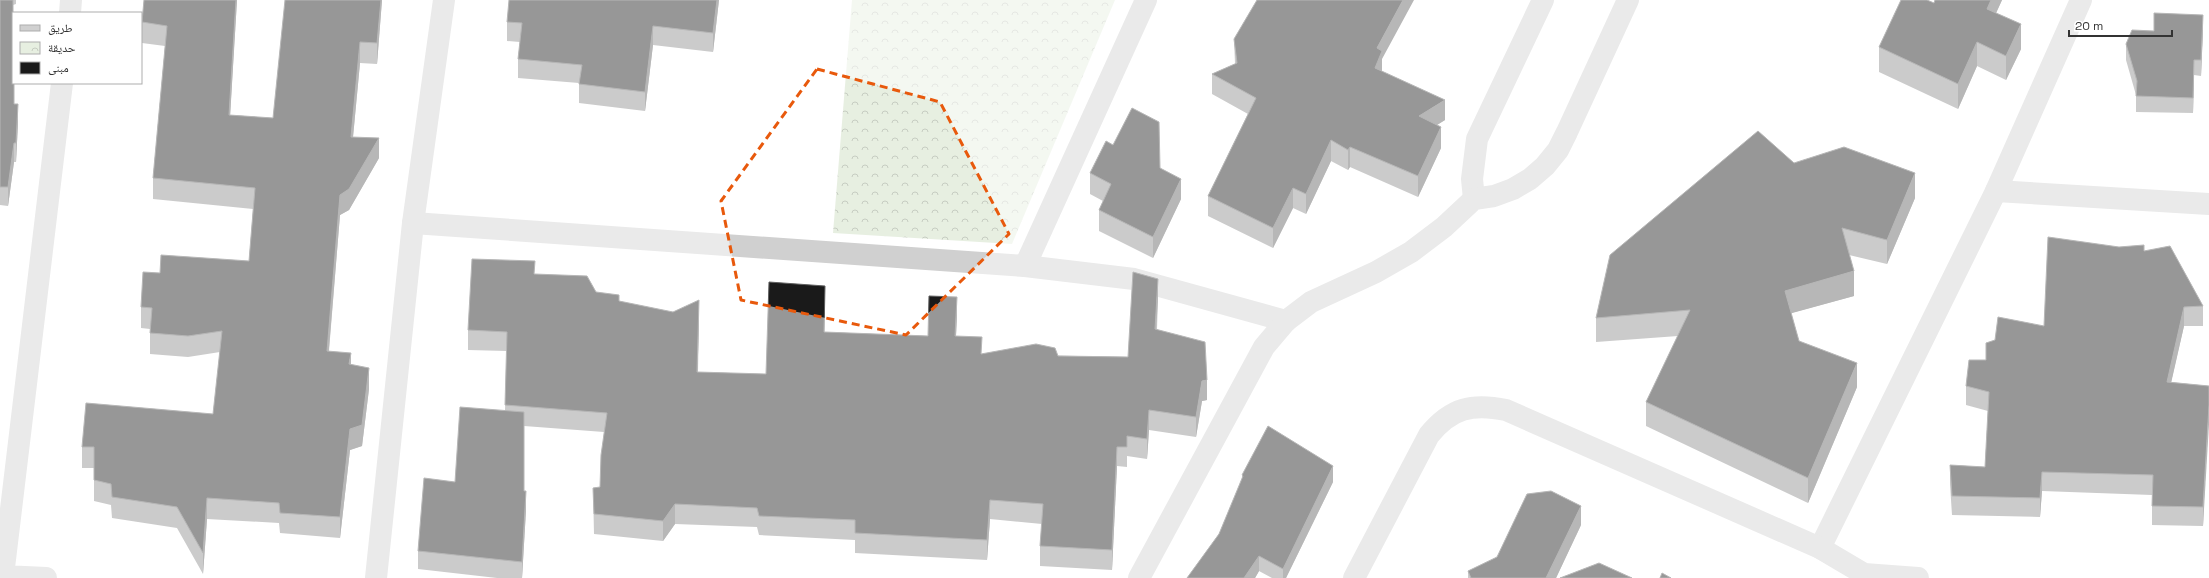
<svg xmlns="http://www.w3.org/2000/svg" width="2209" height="578" font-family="'Space Grotesk','Noto Naskh Arabic',sans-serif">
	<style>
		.park { fill: url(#park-crowns) }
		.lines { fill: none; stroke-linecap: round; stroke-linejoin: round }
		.street { stroke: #d0d0d0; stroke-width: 22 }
		.wall { fill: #8c8c8c }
		.shaded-wall { fill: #5f5f5f }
		.building { fill: #1a1a1a; stroke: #5f5f5f }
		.marked { fill: none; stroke: #e8590c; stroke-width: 3; stroke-dasharray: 8 5; stroke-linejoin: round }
	</style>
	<defs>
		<pattern id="park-crowns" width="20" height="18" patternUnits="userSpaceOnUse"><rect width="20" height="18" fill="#e7efe1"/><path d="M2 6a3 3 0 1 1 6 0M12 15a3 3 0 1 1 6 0" fill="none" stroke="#c7cdc2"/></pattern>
	</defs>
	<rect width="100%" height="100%" fill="#fff"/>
	<path class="park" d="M852 0H1115L1012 244 833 233Z"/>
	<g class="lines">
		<g class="street">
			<path d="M70 13 71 0"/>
			<path d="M1996 191 2209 204"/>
			<path d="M1474 199 1472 179 1477 139 1543 0"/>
			<path d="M413 223 1025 266 1134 279 1286 321"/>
			<path d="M1025 266 1146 0"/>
			<path d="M1820 548 1996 191 2081 0"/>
			<path d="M46 578 3 576 62 83"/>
			<path d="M376 578 413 223 444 0"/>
			<path d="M1139 578 1264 347 1286 321 1311 302 1376 272 1411 252 1444 227 1474 199 1494 196 1513 189 1530 179 1545 166 1558 150 1567 132 1628 0"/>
			<path d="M1354 578 1429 435C1451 408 1472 403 1506 410L1820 548 1864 574 1918 578"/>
		</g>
	</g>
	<g class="wall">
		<path d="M0 0H16V4L13 5 14 104 18 123 16 162H14L8 206 0 205Z"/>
		<path d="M144 0H237L230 115 273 118 382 0 377 64 360 63 353 137 379 158 349 210 340 215 329 351 351 364 369 389 362 446 350 450 340 538 280 533 279 523 207 519 203 574 177 528 112 518 111 505 94 501V468H82V447L213 414 220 352 188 357 150 354V329L141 328V307L160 273 249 261 253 209 153 199V178L165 46 142 43V22Z"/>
		<path d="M719 0 713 52 653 45 645 111 579 103V83L518 78V59L520 42 507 41V22Z"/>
		<path d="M1935 0H2002L1996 13 2021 49 2006 80 1977 66 1958 109 1879 72V47L1934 3Z"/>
		<path d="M2203 30 2201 76 2194 75 2193 113 2136 112V95L2126 60V44L2154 31Z"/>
		<path d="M1234 39 1382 59V71L1445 120 1437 125 1441 148 1418 197 1350 167 1348 170 1331 161 1306 214 1293 208 1273 248 1208 216V196L1248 114 1212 94V74L1235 64Z"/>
		<path d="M1794 163 1915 198 1887 264 1849 255 1854 296 1791 313 1799 341 1857 387 1808 503 1646 426V402L1678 336 1596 342V318Z"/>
		<path d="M1160 168 1181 199 1153 258 1099 231V210L1103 201 1090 194V173Z"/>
		<path d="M2144 251 2203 306V326H2184L2171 382 2209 386 2203 526 2152 525V495L2042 491 2040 517 1952 515 1950 484V465L1985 467 1988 411 1966 405V386L1986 360V343L2044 326Z"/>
		<path d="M535 274 596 292 619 301 699 320 698 372 766 374 825 306 824 332 928 336 957 316 956 336 982 354 1128 357 1158 299 1157 329 1207 400 1202 401 1196 437 1149 430 1147 459 1127 456V467L1117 466 1112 570 1040 566V546L1042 524 990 519 987 560 855 553V540L759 535 757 527 675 524 663 541 594 534 593 488 600 487 604 432 524 426V491L526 510 522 578H497L418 569V551L455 482 505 410 507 351 468 350V330Z"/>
		<path d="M1242 475 1333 482 1286 578H1272L1259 571 1255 578H1187L1219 534 1242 480Z"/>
		<path d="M1581 525 1556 578H1468V571Z"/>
	</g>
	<g class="shaded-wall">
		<path d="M236 0H237L229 135V115Z"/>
		<path d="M381 0H382L377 64V43Z"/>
		<path d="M717 0H719L713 52V33Z"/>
		<path d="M1403 0H1414L1382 59V71L1375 68 1377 48Z"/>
		<path d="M1991 0H2002L1987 33V9Z"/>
		<path d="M2203 15V30L2201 76V60Z"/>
		<path d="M2021 24V49L2006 80V56Z"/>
		<path d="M653 26V45L645 111V92Z"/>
		<path d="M360 42V63L351 158V137Z"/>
		<path d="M1977 42V66L1958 109V84Z"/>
		<path d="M2194 60V75L2193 113V98Z"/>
		<path d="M1445 100V120L1419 136V116Z"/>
		<path d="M18 104V123L16 162V143Z"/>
		<path d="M1441 127V148L1418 197V176Z"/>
		<path d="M379 138V158L349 210 340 215 327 372V351L340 195Z"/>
		<path d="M1331 140V161L1306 214V194Z"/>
		<path d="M14 143V162L8 206V187Z"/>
		<path d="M1350 147V167L1348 170V150Z"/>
		<path d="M1915 173V198L1887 264V240Z"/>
		<path d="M1181 179V199L1153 258V237Z"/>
		<path d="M1293 188V208L1273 248V228Z"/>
		<path d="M1854 271V296L1785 315V291Z"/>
		<path d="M1158 279V299L1155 348V329Z"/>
		<path d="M825 286V306L824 351V332Z"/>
		<path d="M957 297V316L955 355V336Z"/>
		<path d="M699 300V320L697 392V372Z"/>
		<path d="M2184 307V326L2167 401V382Z"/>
		<path d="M351 353V374L349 364Z"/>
		<path d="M1857 363V387L1808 503V478Z"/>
		<path d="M369 368V389L362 446 350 450 340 538V517L350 429Z"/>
		<path d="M1207 380V400L1202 401 1196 437V417L1202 381Z"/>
		<path d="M2209 405V424L2203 526V507Z"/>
		<path d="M1149 410V430L1147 459V439Z"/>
		<path d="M1117 447V466L1112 570V550Z"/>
		<path d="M1333 466V482L1286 578H1283V569Z"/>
		<path d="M2042 472V491L2040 517V498Z"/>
		<path d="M526 491V510L522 578V562Z"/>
		<path d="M207 498V519L203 574V553Z"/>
		<path d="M990 500V519L987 560V540Z"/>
		<path d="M675 504V524L663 541V521Z"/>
		<path d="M1581 506V525L1556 578H1546Z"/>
		<path d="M1259 556V571L1255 578H1244Z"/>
	</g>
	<g class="building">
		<path d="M0 0H13V83H14V104H18L16 143H14L8 187H0Z"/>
		<path d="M144 0H236L229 115 273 118 285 0H381L377 43 360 42 351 137 379 138 349 189 340 195 327 351 351 353 349 364 369 368 362 425 350 429 340 517 280 513 279 503 207 498 203 553 177 507 112 497 111 484 94 480V447H82L86 403 213 414 222 331 188 336 150 333 152 308 141 307 143 272 160 273 161 255 249 261 255 188 153 178 167 26 142 22Z"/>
		<path d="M509 0H717L713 33 653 26 645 92 579 84 582 65 518 59 522 23 507 22Z"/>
		<path d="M1257 0H1403L1377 48 1382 51 1375 68 1445 100 1419 116 1441 127 1418 176 1350 147 1348 150 1331 140 1306 194 1293 188 1273 228 1208 196 1256 98 1212 74 1237 63 1234 39Z"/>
		<path d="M1901 0H1927L1934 3 1935 0H1991L1987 9 2021 24 2006 56 1977 42 1958 84 1879 47Z"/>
		<path d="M2154 13 2203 15 2201 60H2194L2193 98 2136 96 2137 81 2126 44 2132 30 2154 31Z"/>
		<path d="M1132 108 1159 122 1160 168 1181 179 1153 237 1099 210 1111 184 1090 173 1106 141 1113 145Z"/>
		<path d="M1758 131 1794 163 1844 147 1915 173 1887 240 1842 228 1854 271 1785 291 1799 341 1857 363 1808 478 1646 402 1690 310 1596 318 1610 255Z"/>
		<path d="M2048 237 2119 247 2144 245V251L2170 246 2203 306 2184 307 2167 382 2209 386V405L2203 507 2152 506 2153 475 2042 472 2040 498 1952 496 1950 465 1985 467 1989 392 1966 386 1969 360H1986V343L1995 340 1998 317 2044 326Z"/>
		<path d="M472 259 535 261 534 274 587 276 596 292 619 295V301L673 312 699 300 697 372 766 374 769 282 825 286 824 332 928 336 929 296 957 297 955 336 982 337 981 354 1036 344 1055 348 1058 356 1128 357 1133 272 1158 279 1155 329 1205 342 1207 380 1202 381 1196 417 1149 410 1147 439 1127 436V447H1117L1112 550 1040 546 1043 504 990 500 987 540 855 533V520L759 516 757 508 675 504 663 521 594 514 593 488 600 487 601 455 607 413 505 405 507 332 468 330Z"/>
		<path d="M460 407 524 412V491H526L522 562 418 551 424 478 455 482Z"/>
		<path d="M1268 426 1333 466 1283 569 1259 556 1244 578H1187L1219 534 1243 476 1242 475Z"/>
		<path d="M1551 491 1581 506 1546 578H1471L1468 571 1497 557 1527 494Z"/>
		<path d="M1599 563 1632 578H1560Z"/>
		<path d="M1662 573 1671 578H1660Z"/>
	</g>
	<path d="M0 0H2209V578H0ZM817 69 940 102 1009 234 906 335 741 300 721 201Z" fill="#fff" fill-opacity=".55" fill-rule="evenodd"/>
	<path class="marked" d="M817 69 940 102 1009 234 906 335 741 300 721 201Z"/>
	<rect x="12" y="12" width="130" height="72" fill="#ffffff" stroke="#adadad"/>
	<rect x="20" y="25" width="20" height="6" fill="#d0d0d0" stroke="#adadad"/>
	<text x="48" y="32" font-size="12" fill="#333333">طريق</text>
	<rect x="20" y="42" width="20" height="12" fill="url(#park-crowns)" stroke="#adadad"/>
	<text x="48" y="52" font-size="12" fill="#333333">حديقة</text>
	<rect x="20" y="62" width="20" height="12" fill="#1a1a1a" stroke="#adadad"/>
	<text x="48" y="72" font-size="12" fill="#333333">مبنى</text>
	<path d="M2069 30v6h103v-6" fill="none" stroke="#333333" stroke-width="2"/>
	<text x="2075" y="30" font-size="12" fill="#333333" stroke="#ffffff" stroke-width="3" paint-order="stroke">20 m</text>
</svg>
